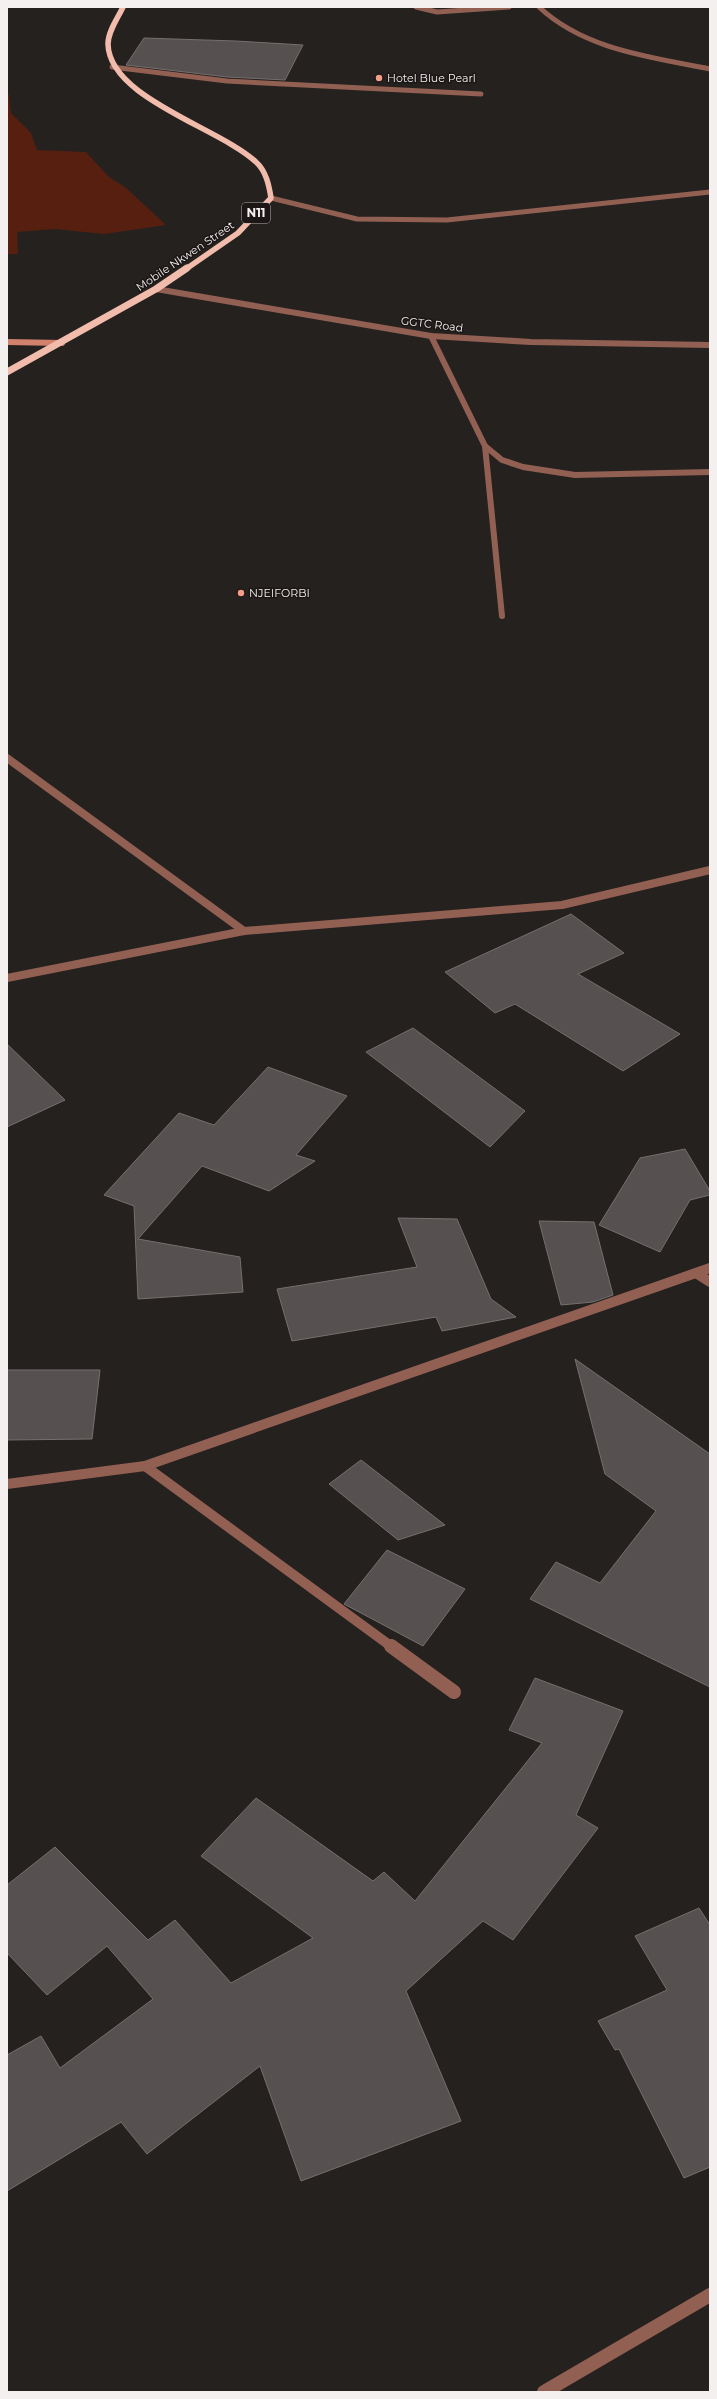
<svg xmlns="http://www.w3.org/2000/svg" width="717" height="2399" font-family="Montserrat,sans-serif">
	<style>
		.green { fill: #561f10 }
		.building { fill: #565150; stroke: #756f6e }
		.lines { fill: none; stroke-linecap: round; stroke-linejoin: round }
		.minor-far4 { stroke: #926052; stroke-width: 5 }
		.minor-far3 { stroke: #926052; stroke-width: 6 }
		.minor-far2 { stroke: #926052; stroke-width: 8 }
		.minor-far1 { stroke: #926052; stroke-width: 10 }
		.minor { stroke: #926052; stroke-width: 14 }
		.tertiary { stroke: #926052; stroke-width: 6 }
		.secondary { stroke: #d2826c; stroke-width: 6 }
		.trunk-far1 { stroke: #f2bcad; stroke-width: 5.5 }
		.trunk { stroke: #f2bcad; stroke-width: 7 }
		.poi-dot { fill: #f49e87; stroke: #1c1716; stroke-width: 1.5 }
		.labels { text-anchor: middle; stroke-width: 3; stroke-linejoin: round; paint-order: stroke }
		.far-poi-label { font-size: 11px; fill: #f3f0ef; stroke: #1c1716; text-anchor: start }
		.far-street-label { font-size: 11px; fill: #f3f0ef; stroke: #1c1716 }
		.shield { fill: #1c1716; stroke: #b2afae; stroke-width: 1 }
		.shield-label { font-size: 12px; font-weight: bold; fill: #f3f0ef }
	</style>
	<rect width="100%" height="100%" fill="#25211f"/>
	<path class="green" d="M7 93 9 95 11 113 31 133 37 150 86 152 109 177 125 187 166 225 104 234 55 229 17 232 18 254H7Z"/>
	<g class="building">
		<path d="M144 38 236 41 303 45 285 80 227 77 126 65Z"/>
		<path d="M571 914 624 953 578 974 680 1034 623 1071 515 1004 495 1013 445 972Z"/>
		<path d="M413 1028 525 1111 490 1147 366 1052Z"/>
		<path d="M7 1044 65 1100 7 1127Z"/>
		<path d="M268 1067 347 1096 296 1155 315 1161 269 1191 202 1166 138 1239 240 1257 243 1292 138 1299 134 1206 104 1195 179 1113 214 1125Z"/>
		<path d="M685 1149 710 1191V1195L690 1200 660 1252 599 1225 640 1158Z"/>
		<path d="M398 1218 457 1219 491 1299 516 1317 442 1331 436 1317 292 1341 277 1289 417 1267Z"/>
		<path d="M539 1221 594 1222 613 1295 593 1302 561 1305Z"/>
		<path d="M575 1359 710 1454V1687L530 1599 556 1562 600 1583 656 1511 605 1474Z"/>
		<path d="M7 1370H100L92 1439 7 1440Z"/>
		<path d="M361 1460 445 1525 398 1540 329 1484Z"/>
		<path d="M387 1550 465 1589 423 1646 344 1604Z"/>
		<path d="M535 1678 623 1711 576 1815 598 1828 513 1940 483 1921 406 1991 461 2121 301 2181 260 2066 147 2154 121 2122 7 2191V2055L41 2036 60 2068 153 1999 107 1946 47 1995 7 1953V1885L55 1847 148 1940 175 1920 231 1983 313 1938 201 1856 256 1798 373 1881 384 1872 415 1901 542 1743 509 1730Z"/>
		<path d="M699 1908 710 1925V2167L684 2178 619 2049 615 2050 598 2021 667 1990 635 1936Z"/>
	</g>
	<g class="lines">
		<g class="minor-far4">
			<path d="M416 7 437 12 509 7"/>
			<path d="M539 7C585 50 651 57 710 69"/>
			<path d="M112 67 227 81 481 94"/>
			<path d="M271 198 357 219 447 220 710 192"/>
		</g>
		<g class="minor-far3">
			<path d="M431 336 485 446 502 460 523 467 575 475 710 472"/>
			<path d="M485 446 502 616"/>
		</g>
		<g class="minor-far2">
			<path d="M7 758 244 931"/>
			<path d="M7 978 244 931 562 905 710 870"/>
		</g>
		<g class="minor-far1">
			<path d="M696 1273 710 1282"/>
			<path d="M145 1466 392 1647"/>
			<path d="M7 1484 145 1466 710 1268"/>
		</g>
		<g class="minor">
			<path d="M391 1646 454 1692"/>
			<path d="M544 2392 710 2295"/>
		</g>
		<path class="tertiary" d="M156 289 431 336 531 342 710 345"/>
		<path class="secondary" d="M7 342 62 343"/>
		<path class="trunk-far1" d="M123 7C118 18 108 31 108 44 109 98 220 128 256 162 266 171 269 185 271 198L238 233 186 269"/>
		<path class="trunk" d="M7 372 156 289 187 268"/>
	</g>
	<g class="poi-dot">
		<circle cx="379" cy="78" r="4"/>
		<circle cx="241" cy="593" r="4"/>
	</g>
	<g class="labels">
		<g class="far-poi-label">
			<text x="387" y="82">Hotel Blue Pearl</text>
			<text x="249" y="597">NJEIFORBI</text>
		</g>
		<g class="far-street-label">
			<text transform="translate(185 256) rotate(-34)" y="4">Mobile Nkwen Street</text>
			<text transform="translate(432 324) rotate(7)" y="4">GGTC Road</text>
		</g>
		<rect class="shield" x="242" y="203" width="28" height="20" rx="3"/>
		<g class="shield-label">
			<text x="256" y="217">N11</text>
		</g>
	</g>
	<rect width="717" height="2399" fill="none" stroke="#f3f0ef" stroke-width="16"/>
</svg>
